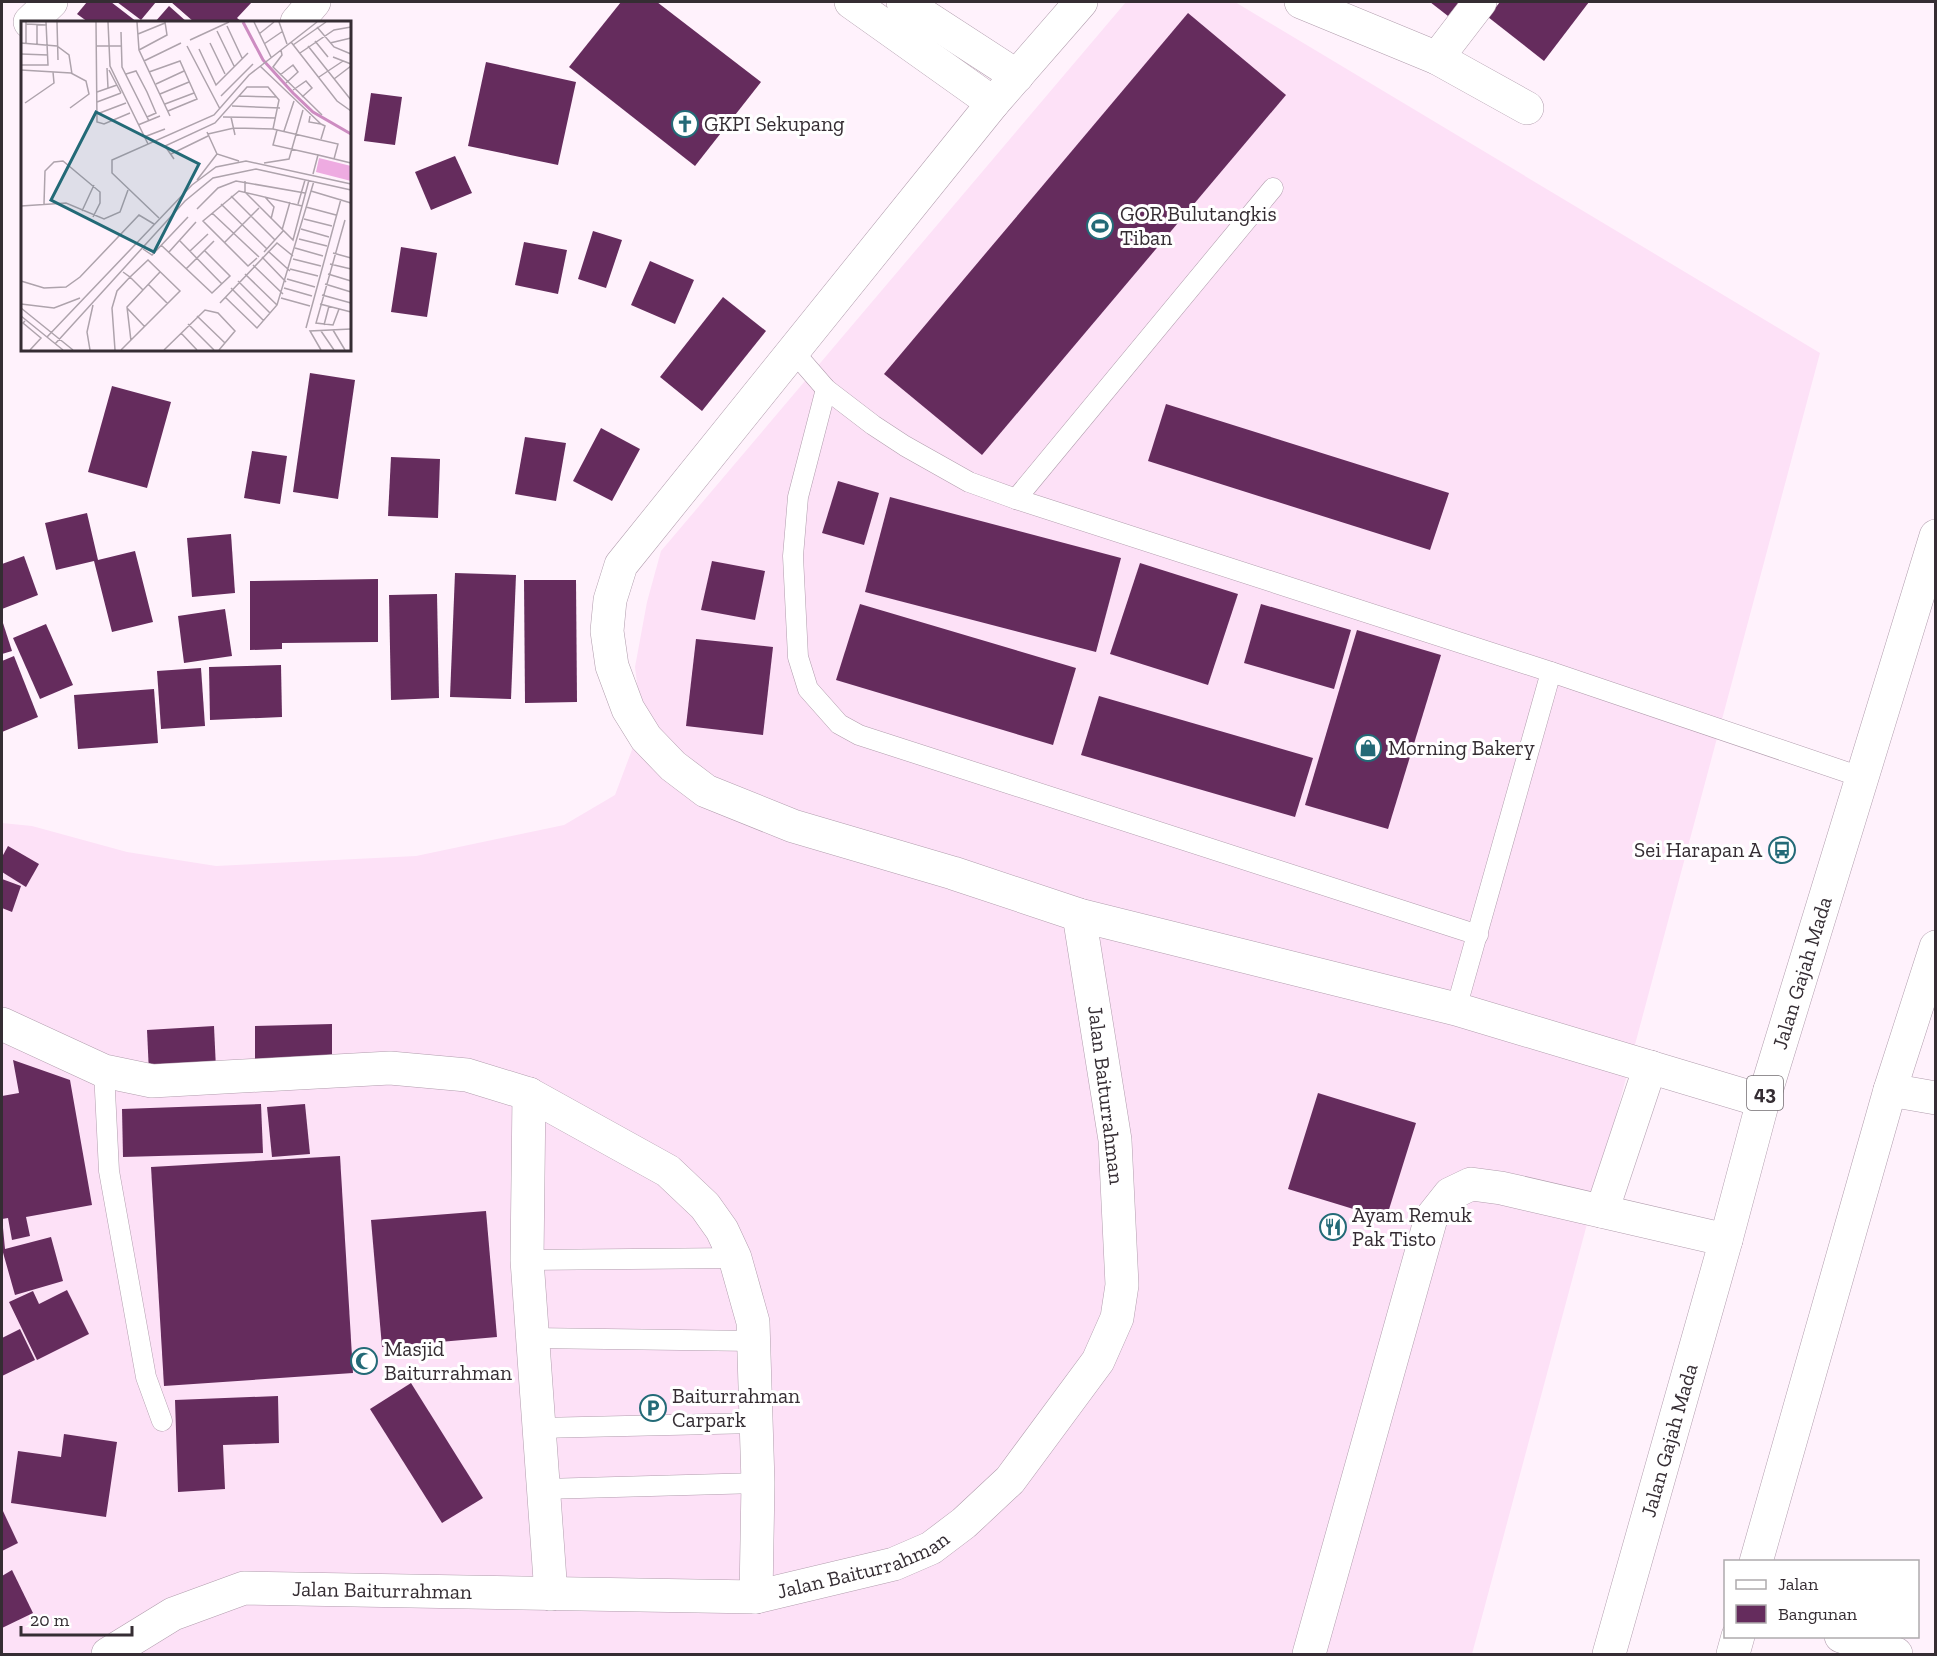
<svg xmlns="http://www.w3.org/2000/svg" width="1937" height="1656" font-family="'Zilla Slab',serif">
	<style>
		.built { fill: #fde1f7 }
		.building { fill: #652c5d }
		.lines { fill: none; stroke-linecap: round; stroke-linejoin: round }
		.lane-casing { stroke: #b19dad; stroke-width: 21 }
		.street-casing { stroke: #b19dad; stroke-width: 34 }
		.secondary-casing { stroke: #b19dad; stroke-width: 34 }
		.highway-casing { stroke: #b19dad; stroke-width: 34 }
		.lane { stroke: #fff; stroke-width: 20 }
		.street { stroke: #fff; stroke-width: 33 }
		.secondary { stroke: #fff; stroke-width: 33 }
		.highway { stroke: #fff; stroke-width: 33 }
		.labels { text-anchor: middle; stroke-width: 6; stroke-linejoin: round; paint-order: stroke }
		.shield { fill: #fff; stroke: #726c70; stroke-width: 1.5 }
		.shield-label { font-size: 20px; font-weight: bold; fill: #352d33 }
		.poi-label { font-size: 21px; fill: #352d33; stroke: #fff; text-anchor: start }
		.street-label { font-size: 21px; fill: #352d33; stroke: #fff }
		.inset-river { fill: none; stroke: #cd8cc1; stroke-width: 3 }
		.inset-road { fill: none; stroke: #aea3ac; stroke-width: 1.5 }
		.view { fill: #236a77; fill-opacity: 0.15; stroke: #236a77; stroke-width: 3 }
		.inset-edge { fill: none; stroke: #352d33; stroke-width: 3 }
	</style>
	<rect width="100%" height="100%" fill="#fff2fc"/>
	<path class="built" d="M1126 2H1235L1820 353 1472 1654H2V823L32 826 127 852 216 866 416 856 564 825 615 795 642 723 635 667 647 602 661 551Z"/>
	<g class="building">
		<path d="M87 2H111L137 22H88L77 14Z"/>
		<path d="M117 2H156L141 20Z"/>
		<path d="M171 2H252L237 18 242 22H194Z"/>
		<path d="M621 2H657L761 82 695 166 569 67Z"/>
		<path d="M1430 2H1459L1448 16Z"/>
		<path d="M1500 2H1589L1544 61 1488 17Z"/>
		<path d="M169 6 187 22H155Z"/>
		<path d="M1188 13 1286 95 982 455 884 374Z"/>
		<path d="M486 62 576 82 558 165 468 146Z"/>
		<path d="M371 93 402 97 395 145 364 141Z"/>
		<path d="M455 156 472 193 431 210 415 172Z"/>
		<path d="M593 231 622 240 606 288 578 279Z"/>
		<path d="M524 242 567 250 558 294 515 285Z"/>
		<path d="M401 247 437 253 427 317 391 312Z"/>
		<path d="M650 261 694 280 675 324 631 305Z"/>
		<path d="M723 297 766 331 702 411 660 377Z"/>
		<path d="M310 373 355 380 338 499 293 492Z"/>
		<path d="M112 386 171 402 147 488 88 472Z"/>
		<path d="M1166 404 1449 493 1430 550 1148 461Z"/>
		<path d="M601 428 640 449 612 501 573 481Z"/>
		<path d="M525 437 566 443 556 501 515 494Z"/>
		<path d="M252 451 287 456 280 504 244 498Z"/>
		<path d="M391 457 440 459 438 518 388 516Z"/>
		<path d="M838 481 879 493 864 545 822 533Z"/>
		<path d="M890 497 1121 558 1096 652 865 592Z"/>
		<path d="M87 513 98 560 135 551 153 622 112 632 94 561 56 570 45 523Z"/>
		<path d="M231 534 235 593 192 597 187 538Z"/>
		<path d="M24 556 38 595 2 609V564Z"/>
		<path d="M712 561 765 571 755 620 701 610Z"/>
		<path d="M1140 563 1238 594 1208 685 1110 654Z"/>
		<path d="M455 573 516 575 511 699 450 697Z"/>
		<path d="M378 579V642L282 643V649L250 650V581Z"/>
		<path d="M524 580H576L577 702 525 703Z"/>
		<path d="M437 594 439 698 391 700 389 595Z"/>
		<path d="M860 604 1076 668 1053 745 836 680Z"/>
		<path d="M1261 604 1351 630 1334 689 1244 663Z"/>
		<path d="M225 609 232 656 184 663 178 616Z"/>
		<path d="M2 620 12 651 2 654Z"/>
		<path d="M46 624 73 685 40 699 13 638Z"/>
		<path d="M1357 630 1441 655 1388 829 1305 805Z"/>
		<path d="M696 639 773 647 763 735 686 726Z"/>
		<path d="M14 656 38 717 2 732V661Z"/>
		<path d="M281 665 282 717 210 720 209 667Z"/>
		<path d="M201 668 205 726 161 729 157 671Z"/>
		<path d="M154 689 158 743 78 749 74 695Z"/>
		<path d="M1099 696 1313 758 1295 817 1081 755Z"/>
		<path d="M8 846 39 864 26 887 2 872V857Z"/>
		<path d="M2 879 21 886 12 912 2 908Z"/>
		<path d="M332 1024V1063L255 1064V1026Z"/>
		<path d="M214 1026 216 1069 149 1073 147 1030Z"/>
		<path d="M13 1060 70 1080 92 1205 26 1217 30 1236 12 1240 8 1218 2 1219V1096L19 1093Z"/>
		<path d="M1318 1093 1416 1123 1386 1219 1288 1189Z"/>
		<path d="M261 1104 263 1153 123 1157 122 1109Z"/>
		<path d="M305 1104 310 1154 272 1157 267 1107Z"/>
		<path d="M340 1156 353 1373 164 1386 151 1167Z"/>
		<path d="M486 1211 497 1337 382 1347 371 1220Z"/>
		<path d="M2 1228H3L5 1249 51 1237 63 1281 15 1295 2 1249Z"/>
		<path d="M67 1290 89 1334 37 1360 9 1302 33 1291 39 1304Z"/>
		<path d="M20 1329 35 1360 2 1376V1338Z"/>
		<path d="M411 1383 483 1498 442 1523 370 1409Z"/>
		<path d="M278 1396 279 1443 223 1445 225 1489 178 1492 175 1400Z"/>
		<path d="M64 1434 117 1442 106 1517 11 1503 18 1451 61 1457Z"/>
		<path d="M2 1509 18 1543 2 1551Z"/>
		<path d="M12 1570 33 1613 2 1628V1576Z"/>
	</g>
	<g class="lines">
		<defs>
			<g id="lane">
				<path d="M793 351 826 389 873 425 905 446 969 482 1016 499 1551 672 1861 777"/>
				<path d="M826 389 798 497 793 556 798 657 808 689 839 724 859 735 1478 935"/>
				<path d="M1016 499 1273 188"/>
				<path d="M1456 1009 1551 672"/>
				<path d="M104 1071 109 1171 146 1377 162 1421"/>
				<path d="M527 1260 735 1258"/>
				<path d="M532 1338 754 1341"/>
				<path d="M539 1428 756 1423"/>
				<path d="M544 1489 758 1483"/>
			</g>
			<g id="street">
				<path d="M851 2 993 103"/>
				<path d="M903 2 1017 76"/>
				<path d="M1301 2 1437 58 1527 108"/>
				<path d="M30 22 51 2"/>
				<path d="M297 22 314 2"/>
				<path d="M1437 58 1480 2"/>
				<path d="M2 1024 104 1071 152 1081 390 1068 467 1075 529 1094 668 1171 705 1206 722 1230 735 1258 753 1322 758 1483 756 1597"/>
				<path d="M1890 1090 1936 1098"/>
				<path d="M529 1094 527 1260 551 1594"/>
				<path d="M1602 1211 1650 1067"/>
				<path d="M1841 1636 1896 1654"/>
				<path id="s1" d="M108 1654 173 1614 244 1588 756 1597 894 1564 931 1548 964 1523 1010 1480 1098 1361 1117 1318 1122 1285 1115 1140 1079 915"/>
				<path d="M1309 1654 1431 1218 1450 1194 1471 1184 1501 1188 1726 1240"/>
			</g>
			<path id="secondary" d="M1081 2 993 103 621 565 610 600 607 631 612 666 628 709 646 738 673 766 706 791 793 826 953 873 1079 915 1456 1009 1763 1101"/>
			<g id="highway">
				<path d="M1756 1562 1890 1090 1936 947"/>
				<path id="s2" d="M1609 1654 1726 1240 1763 1101 1936 536"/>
				<path d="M1733 1654 1738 1636"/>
			</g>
		</defs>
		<use href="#lane" class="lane-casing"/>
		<use href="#street" class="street-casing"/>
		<use href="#secondary" class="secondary-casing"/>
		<use href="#highway" class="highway-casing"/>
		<use href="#lane" class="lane"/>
		<use href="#street" class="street"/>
		<use href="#secondary" class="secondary"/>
		<use href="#highway" class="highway"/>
	</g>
	<defs>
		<symbol id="church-ring" viewBox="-11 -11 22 22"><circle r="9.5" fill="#fff" stroke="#236a77" stroke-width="1.5"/><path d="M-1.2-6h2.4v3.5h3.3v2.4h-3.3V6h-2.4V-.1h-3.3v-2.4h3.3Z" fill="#236a77"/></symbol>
		<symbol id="stadium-ring" viewBox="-11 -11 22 22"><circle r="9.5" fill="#fff" stroke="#236a77" stroke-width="1.5"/><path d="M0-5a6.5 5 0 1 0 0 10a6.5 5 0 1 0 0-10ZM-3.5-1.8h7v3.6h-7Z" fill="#236a77"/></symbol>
		<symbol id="shop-ring" viewBox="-11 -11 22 22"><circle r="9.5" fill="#fff" stroke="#236a77" stroke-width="1.5"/><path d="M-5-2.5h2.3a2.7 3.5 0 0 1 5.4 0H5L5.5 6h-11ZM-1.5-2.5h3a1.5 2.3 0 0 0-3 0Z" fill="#236a77"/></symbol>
		<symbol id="bus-ring" viewBox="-11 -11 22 22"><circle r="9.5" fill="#fff" stroke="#236a77" stroke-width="1.5"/><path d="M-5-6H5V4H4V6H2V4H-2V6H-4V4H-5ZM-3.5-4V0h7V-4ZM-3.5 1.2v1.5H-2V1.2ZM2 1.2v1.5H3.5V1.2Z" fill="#236a77"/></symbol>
		<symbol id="restaurant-ring" viewBox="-11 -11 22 22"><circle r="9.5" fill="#fff" stroke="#236a77" stroke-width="1.5"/><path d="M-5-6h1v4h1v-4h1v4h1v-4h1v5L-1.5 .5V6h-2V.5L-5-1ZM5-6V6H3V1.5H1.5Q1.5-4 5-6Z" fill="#236a77"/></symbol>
		<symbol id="mosque-ring" viewBox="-11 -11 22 22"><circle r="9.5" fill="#fff" stroke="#236a77" stroke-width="1.5"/><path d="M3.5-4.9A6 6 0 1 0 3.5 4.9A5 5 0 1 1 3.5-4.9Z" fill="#236a77"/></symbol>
		<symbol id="parking-ring" viewBox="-11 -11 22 22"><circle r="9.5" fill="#fff" stroke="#236a77" stroke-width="1.5"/><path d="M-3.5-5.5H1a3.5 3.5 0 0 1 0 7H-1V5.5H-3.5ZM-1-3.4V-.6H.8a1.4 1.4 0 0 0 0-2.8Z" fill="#236a77"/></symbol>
	</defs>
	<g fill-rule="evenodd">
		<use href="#church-ring" x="670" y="109" width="30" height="30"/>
		<use href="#stadium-ring" x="1085" y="211" width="30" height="30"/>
		<use href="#shop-ring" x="1353" y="733" width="30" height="30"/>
		<use href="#bus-ring" x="1767" y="835" width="30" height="30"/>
		<use href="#restaurant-ring" x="1318" y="1212" width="30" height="30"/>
		<use href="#mosque-ring" x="349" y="1346" width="30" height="30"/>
		<use href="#parking-ring" x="638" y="1393" width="30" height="30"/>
	</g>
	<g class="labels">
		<rect class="shield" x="1747" y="1076" width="36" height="34" rx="4.5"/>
		<g class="shield-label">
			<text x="1765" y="1100">43</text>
		</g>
		<g class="poi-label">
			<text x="704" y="131">GKPI Sekupang</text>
			<text x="1120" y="221">GOR Bulutangkis<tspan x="1120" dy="24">Tiban</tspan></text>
			<text x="1388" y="755">Morning Bakery</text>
			<text x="1762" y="857" text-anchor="end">Sei Harapan A</text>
			<text x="1352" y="1222">Ayam Remuk<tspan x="1352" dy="24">Pak Tisto</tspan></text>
			<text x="384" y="1356">Masjid<tspan x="384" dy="24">Baiturrahman</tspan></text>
			<text x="672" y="1403">Baiturrahman<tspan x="672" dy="24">Carpark</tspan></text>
		</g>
		<g class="street-label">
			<text dy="7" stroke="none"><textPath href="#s2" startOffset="708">Jalan Gajah Mada</textPath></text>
			<text transform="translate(1106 1095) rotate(83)" y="7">Jalan Baiturrahman</text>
			<text dy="7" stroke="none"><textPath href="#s2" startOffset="222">Jalan Gajah Mada</textPath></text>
			<text dy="7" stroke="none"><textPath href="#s1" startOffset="776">Jalan Baiturrahman</textPath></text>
			<text dy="7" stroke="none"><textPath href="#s1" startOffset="290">Jalan Baiturrahman</textPath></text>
		</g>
	</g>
	<g transform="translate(21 21)">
		<rect width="330" height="330" fill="#fff2fc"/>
		<path d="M298 137 330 145V160L295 151Z" fill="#eeabe1"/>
		<path class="inset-river" d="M222 1 242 39 272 72 292 91 330 113"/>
		<path class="inset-road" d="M5 1V22M36 1 37 39M75 1 76 101 83 103 109 92M87 1 89 45 127 123M116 1 118 29 149 95M233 1 250 36M258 1 266 23M5 3 26 4M16 3V23M206 5 221 37M296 6 313 26 330 33M196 10 213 45M100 11 101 46 128 100M117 13 144 2M238 13 253 1M169 19 208 1M294 20 307 36M270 21 316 80 330 90M0 22 36 25 48 34 51 53M189 22 204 53M309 22 330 17M243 23 262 10M272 24 305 1M75 25H100M166 25 199 88M287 25 330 79M178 28 195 64 227 32M118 29 146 14 144 1M260 29 261 34 252 46 301 94M279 32 313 9 330 6M0 33 27 34M312 36 330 43M123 40 160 22M0 44H27L25 1M239 45 300 103 288 101 289 95M86 47 87 67M0 49 50 52 65 60 68 73 49 87M88 49 100 72M128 51 159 40 176 78 147 90M105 53 115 50 126 71 135 92 126 96M259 54 272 44 277 51 265 62M298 56 322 40M313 58 330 45M135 63 163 50M272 69 285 60 291 67 281 76M76 71 96 64M139 73 168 61M200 75 232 43M218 75 256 76M76 81 100 72M4 82 33 62 32 51M144 83 173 72M211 85 259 87M76 93 105 82M202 96 255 97M210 96 214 114M300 103 304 105 300 118M117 104 139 95M252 108 317 123 313 138M256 109 252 124 297 134M263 110 273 80M186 111 196 133 218 140M123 116 144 108M150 133 187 115M153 138 144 125 194 102 226 66H247L258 79 252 108 213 107 187 113M243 142 268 138 282 89M292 153 297 134 330 142M176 159 196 133M224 160V171L272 219 288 159M290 170 330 182M210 175 254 219M244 176 253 186 250 198M23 183 24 150 33 141 42 140 79 171V182L72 196M200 183 246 228M277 183 284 159M0 185 45 182 83 198 99 191 107 169M285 186 315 194M176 188 197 167 215 160 284 172M61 190 73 164M191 192 238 236M138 197 91 152V139L193 94 228 54 296 1M283 198 311 205M280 208 308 216M261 209 269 181M278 218 306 225M159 220 201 263M204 221 238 187M140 224 191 272 209 255 184 230M274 227 302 235M122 228 131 234 167 196M169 230 187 213M247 230 269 250M148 231 175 201M243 231 262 210M312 232 330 237M241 236 265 261M236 237 227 245 182 200 218 170 281 185M272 238 300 245M309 243 330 248M232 244 262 273M165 248 193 220M269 248 297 255M224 253 256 284M307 253 330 260M266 258 294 266M0 260 23 267 45 266 59 256 118 194 133 203M217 260 249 292M127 263 147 283M304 263 330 271M210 267 243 300M263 267 291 275M301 274 330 282M204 276 236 307 256 284 293 160M260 277 289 285M199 282 256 222 272 235M0 283 33 287 59 277M299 283 330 291M0 287 52 329M106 287 124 306M318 288 312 304 295 302 324 199M0 295 42 329M176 295 204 322M4 300 2 302 20 317 9 329M167 303 193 329M303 304 308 285M285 307 320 178M312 309 324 329M300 310 313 329M160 312 176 329M26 316 171 164 195 146 225 140 330 163M110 320 106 286 122 269M34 323 164 180 192 157 235 148 330 169M69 329 66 311 72 284M94 329 91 287 96 270 109 256 122 269 139 251M100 329 159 270 127 239 109 256 102 251M143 329 184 289 197 292 214 310 198 329M300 329 289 310 330 308"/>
		<path class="view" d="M75 91 178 143 133 231 30 179Z"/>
		<rect width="330" height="330" class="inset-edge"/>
	</g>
	<rect width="1937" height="1656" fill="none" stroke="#352d33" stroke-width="6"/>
	<rect x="1724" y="1560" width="195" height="78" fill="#ffffff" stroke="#aeabad" stroke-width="1.5"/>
	<rect x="1736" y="1580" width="30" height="9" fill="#ffffff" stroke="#aeabad" stroke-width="1.5"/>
	<text x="1778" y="1590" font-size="18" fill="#352d33">Jalan</text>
	<rect x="1736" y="1605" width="30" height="18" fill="#652c5d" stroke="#aeabad" stroke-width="1.5"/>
	<text x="1778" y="1620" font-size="18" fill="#352d33">Bangunan</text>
	<path d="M21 1626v9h111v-9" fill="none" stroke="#352d33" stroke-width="3"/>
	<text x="30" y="1626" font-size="18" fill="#352d33" stroke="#ffffff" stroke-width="4.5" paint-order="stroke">20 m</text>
</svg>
